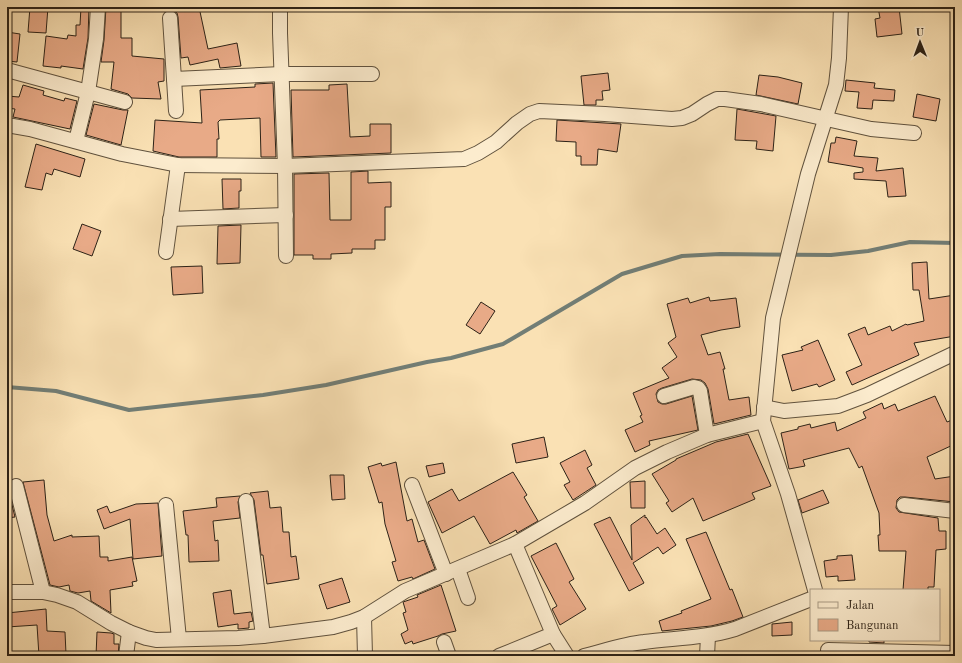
<svg xmlns="http://www.w3.org/2000/svg" width="962" height="663" font-family="'Old Standard TT',serif">
	<style>
		.lines { fill: none; stroke-linecap: round; stroke-linejoin: round }
		.stream { stroke: #727e76; stroke-width: 4 }
		.building { fill: #e8aa87; stroke: #2c2217 }
		.minor-casing { stroke: #60523e; stroke-width: 16 }
		.minor { stroke: #fcecce; stroke-width: 14 }
	</style>
	<rect width="100%" height="100%" fill="#fae1b4"/>
	<filter id="stains"><feTurbulence type="fractalNoise" baseFrequency=".005" numOctaves="4"/><feColorMatrix values="0 0 0 0 .2 0 0 0 0 .09 0 0 0 0 .02 0 0 0 .5 -.17"/></filter>
	<radialGradient id="worn" r=".72"><stop offset=".6" stop-color="#630" stop-opacity="0"/><stop offset="1" stop-color="#630" stop-opacity=".3"/></radialGradient>
	<g class="lines">
		<path class="stream" d="M7 387 56 391 129 410 263 395 326 385 427 362 451 358 503 344 622 274 682 256 720 254 831 255 868 251 910 242 955 243"/>
	</g>
	<g class="building">
		<path d="M30 7H48L46 33 28 32Z"/>
		<path d="M81 7H89L88 38 83 69 61 66V68L43 66 46 36 67 39 68 35 76 36V25H80Z"/>
		<path d="M106 7H121V38H132V56L164 59V81L158 82 161 99 132 98 128 94 111 89 114 62H101L104 40Z"/>
		<path d="M188 7H199L208 49 237 43 241 66 220 68 218 59 190 65 188 57 181 58 178 17 177 13 172 10Z"/>
		<path d="M878 7H899L902 34 877 37 875 19 880 18Z"/>
		<path d="M7 32 20 34 17 62 7 61Z"/>
		<path d="M608 73 610 90 602 91 603 100H596V105H584L581 76Z"/>
		<path d="M759 75 778 77 802 83 798 104 756 95Z"/>
		<path d="M846 80 875 83 874 88 895 90 894 101 873 100 872 109 857 108 859 92 845 91Z"/>
		<path d="M273 83 276 157H261L260 118 220 120 218 122 219 139H217V157H179L153 151 155 120 202 123 200 90 255 87V84Z"/>
		<path d="M347 84 350 137 370 136V124H391V153L293 157 291 90H329V85Z"/>
		<path d="M23 85 44 91 43 95 64 101 65 98 77 101 70 129 13 117 15 109 7 108V96L19 97Z"/>
		<path d="M917 94 940 99 936 121 913 117Z"/>
		<path d="M94 104 123 110H128L121 145 86 135Z"/>
		<path d="M737 109 776 116 773 151 756 149 757 141 735 140Z"/>
		<path d="M557 120 621 124 617 152 598 149 597 165H581V156H576V142L556 141Z"/>
		<path d="M836 137 857 141 854 156 878 158 876 171 903 168 906 196 888 197 886 181 854 179V173L863 172V168L828 162 831 143H835Z"/>
		<path d="M36 144 85 159 80 177 54 169 52 175 46 173 42 190 25 187Z"/>
		<path d="M368 171V183L391 182V207H385V240H375V249H352V253L331 254V259H313V255H294V174L329 173 330 220H351V172Z"/>
		<path d="M222 179H241V191H239V208L223 209Z"/>
		<path d="M82 224 101 231 92 256 73 249Z"/>
		<path d="M241 225 240 263 217 264 218 226Z"/>
		<path d="M927 262 929 299 955 295V336L914 343 919 355 852 385 846 372 862 365 848 334 865 327 868 335 890 326 892 331 906 324 907 325 924 321 919 290H913L912 263Z"/>
		<path d="M202 266 203 293 173 295 171 267Z"/>
		<path d="M709 297 710 301 736 298 740 327 721 330 701 335 708 355 720 352 725 369H723L729 400 749 397 751 415 714 424 708 389 705 383 701 380 692 379 662 388 658 390 656 394 658 402 662 404H666L692 396 698 430 649 441 650 445 635 452 625 430 643 422 640 416 642 415 633 393 669 378 662 368 677 357 668 343 676 337 667 304 688 298 690 303Z"/>
		<path d="M481 302 495 311 480 334 466 325Z"/>
		<path d="M818 340 835 380 819 387 817 384 792 391 782 355 803 350 801 347Z"/>
		<path d="M935 396 947 422 952 420 955 425V444L927 457 935 479 955 476V502L905 497H900L897 500 896 508 899 512 938 518 939 531H946V549L936 550 934 587H928V590H903L906 551H879L878 535H880L879 513 862 466 859 468 849 448 803 460 805 466 789 469 781 433 798 429V427L810 424 811 428 835 422 837 431 866 418 863 412 882 403 884 409 895 404 898 411Z"/>
		<path d="M748 434 771 486 752 493 755 499 703 521 693 498 672 512 666 503 669 501 652 474 676 460V459L716 442Z"/>
		<path d="M544 437 548 457 516 463 512 444Z"/>
		<path d="M585 450 592 465 587 468 596 485 573 500 564 485 570 482 560 463Z"/>
		<path d="M396 462 407 521 412 519 418 542 424 540 435 569 413 579 412 577 398 581 392 562 396 561 385 524 382 502 379 503 368 467 381 463 382 466Z"/>
		<path d="M443 463 445 473 429 477 426 466Z"/>
		<path d="M513 472 527 495 524 497 538 521 517 533 516 530 490 544 474 516 442 533 428 502 452 489 459 501Z"/>
		<path d="M330 475H344L345 499 332 500Z"/>
		<path d="M44 480 47 515 54 541 72 535V537L99 536 100 557H108V561L132 557 137 581 132 582 133 586 110 590 111 613 91 601 90 591 78 593 70 591 69 585 59 587 50 585 23 482Z"/>
		<path d="M645 481V508H631L630 482Z"/>
		<path d="M823 490 829 503 802 513 798 500Z"/>
		<path d="M268 491 270 508 281 507 283 532H289L291 557 296 556 299 579 267 584 263 555H261L254 500 250 493Z"/>
		<path d="M240 496 238 502 240 518 213 521 215 541 218 540 219 561 189 562 188 535H186L183 511 217 507 216 498Z"/>
		<path d="M7 497H10L15 517 7 518Z"/>
		<path d="M158 503 162 556 133 559 130 519 104 529 97 510 107 506 110 513 136 504Z"/>
		<path d="M645 515V518L646 517 657 534 665 528 676 545 663 554 658 547 633 563 644 583 629 591 594 524 610 517 632 560 631 525Z"/>
		<path d="M706 532 730 590 732 589 743 617 732 621 711 626 662 631 659 621 682 613 681 611 711 599 686 539Z"/>
		<path d="M556 543 574 579 569 582 586 609 560 625 552 609 557 606 531 556Z"/>
		<path d="M852 555 855 580 838 581V576L826 577 824 561 837 559V556Z"/>
		<path d="M342 578 350 602 327 609 319 585Z"/>
		<path d="M441 585 456 631 442 634 438 636 413 644 412 641 405 644 401 634 408 630 403 613 406 612 403 602 418 597 417 595Z"/>
		<path d="M231 590 234 614 251 612 253 621 249 622V628L238 629V624L218 627 213 593Z"/>
		<path d="M46 609 47 631 65 632 66 654 39 656 37 625 7 627V613Z"/>
		<path d="M792 622V635L772 636V624Z"/>
		<path d="M97 632 111 633 114 634V644H119L118 656H96Z"/>
		<path d="M869 640H884V643L869 642Z"/>
	</g>
	<g class="lines">
		<defs>
			<g id="minor">
				<path d="M280 7V33L285 166 286 256"/>
				<path d="M170 18 174 79 282 74H372"/>
				<path d="M7 70 125 102"/>
				<path d="M174 79 176 111"/>
				<path d="M7 125 30 129 122 154 178 165 285 166 464 159 478 153 496 142 517 123 530 114 539 111 605 114 672 119 682 118 692 114 707 104 717 99H725L761 104 871 129 914 133"/>
				<path d="M76 141 88 92 96 39 98 7"/>
				<path d="M170 219 286 215"/>
				<path d="M166 252 178 165"/>
				<path d="M664 396 694 387 698 388 700 391 707 435"/>
				<path d="M764 407 784 411 838 406 867 395 955 353"/>
				<path d="M412 485 446 574"/>
				<path d="M16 486 43 592"/>
				<path d="M246 501 263 636"/>
				<path d="M166 505 179 639"/>
				<path d="M904 505 955 511"/>
				<path d="M458 569 468 598"/>
				<path d="M815 590 788 494 763 421 773 318 808 174 836 85 839 58 841 7"/>
				<path d="M7 592H43L57 595 77 602 111 623 129 632 146 638 156 640 196 639 238 638 263 636 333 627 351 622 364 617 405 591 515 544"/>
				<path d="M364 617 365 656"/>
				<path d="M444 642 449 656"/>
				<path d="M828 650 955 653"/>
				<path d="M126 656 129 632"/>
				<path d="M499 656 553 634"/>
				<path d="M567 656 553 634 515 544 585 503 635 468 667 452 707 435 763 421"/>
				<path d="M584 656C604 651 624 644 644 642 675 638 705 638 735 629L811 599"/>
				<path d="M707 656 708 636"/>
			</g>
		</defs>
		<use href="#minor" class="minor-casing"/>
		<use href="#minor" class="minor"/>
	</g>
	<rect width="962" height="663" fill="none" stroke="#fae1b4" stroke-width="24"/>
	<rect x="8" y="8" width="946" height="647" fill="none" stroke="#2c2217" stroke-width="2"/>
	<rect x="12" y="12" width="938" height="639" fill="none" stroke="#2c2217"/>
	<rect x="810" y="589" width="130" height="52" fill="#fcecce" stroke="#a99b85"/>
	<rect x="818" y="602" width="20" height="6" fill="#fcecce" stroke="#a99b85"/>
	<text x="846" y="609" font-size="12" fill="#2c2217">Jalan</text>
	<rect x="818" y="619" width="20" height="12" fill="#e8aa87" stroke="#a99b85"/>
	<text x="846" y="629" font-size="12" fill="#2c2217">Bangunan</text>
	<g transform="translate(920 42) rotate(359)" stroke="#fcecce" stroke-width="3" paint-order="stroke">
	<path d="M0-3L7 15L0 10L-7 15Z" fill="#2c2217"/>
	<text y="-6" font-size="11" font-weight="bold" text-anchor="middle" fill="#2c2217">U</text>
	</g>
	<rect width="100%" height="100%" filter="url(#stains)"/>
	<rect width="100%" height="100%" fill="url(#worn)"/>
</svg>
